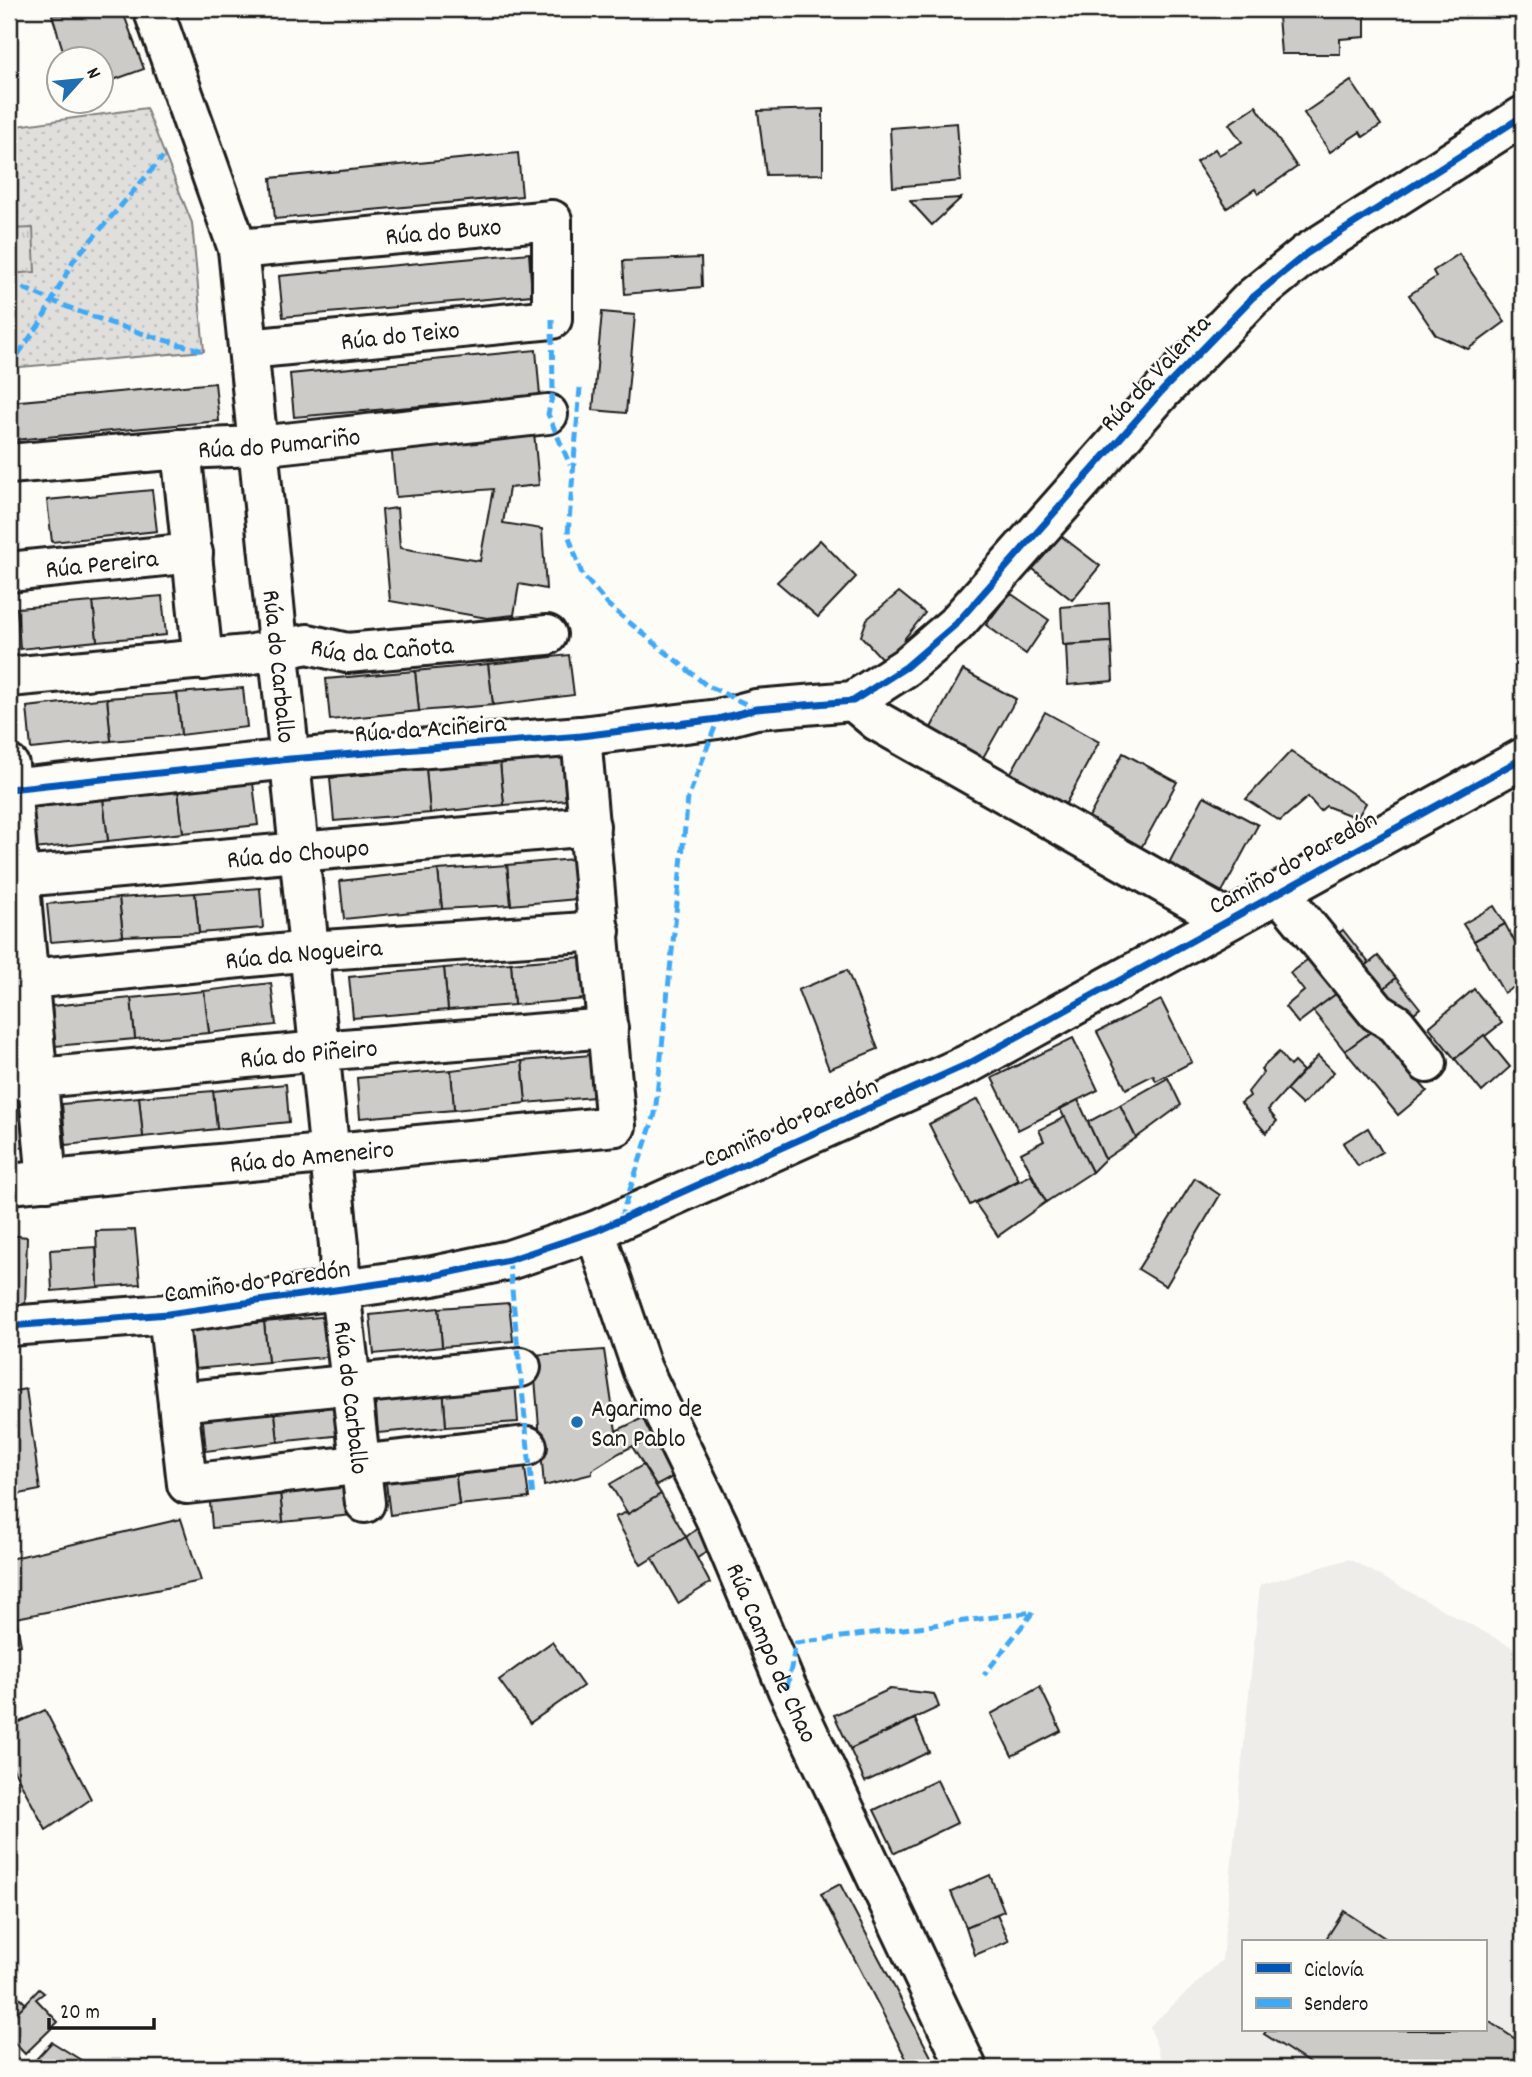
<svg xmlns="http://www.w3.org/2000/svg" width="1532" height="2077" font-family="Dekko,sans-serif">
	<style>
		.built { fill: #eeede9; fill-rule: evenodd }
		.grass { fill: url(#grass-dots); stroke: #7e7e7c; stroke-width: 2 }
		.park { fill: url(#park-tufts); stroke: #7e7e7c; stroke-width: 2 }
		.building { fill: #cccbc8; stroke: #1c1c1c; stroke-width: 2 }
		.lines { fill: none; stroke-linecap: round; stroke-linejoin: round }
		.minor-casing { stroke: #1c1c1c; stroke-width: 44 }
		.minor { stroke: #fdfcf7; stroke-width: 38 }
		.quiet { stroke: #3fa9f5; stroke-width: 5; stroke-dasharray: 10 5; stroke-linecap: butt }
		.cycleway-casing { stroke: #fdfcf7; stroke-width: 11 }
		.cycleway { stroke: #0057b8; stroke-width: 7 }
		.poi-dot { fill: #1f6fb2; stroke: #fdfcf7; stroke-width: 2.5 }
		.labels { text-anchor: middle; stroke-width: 5; stroke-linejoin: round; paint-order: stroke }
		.street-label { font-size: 26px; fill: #1c1c1c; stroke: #fdfcf7 }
		.poi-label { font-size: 26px; fill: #1c1c1c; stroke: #fdfcf7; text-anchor: start }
	</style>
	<defs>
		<pattern id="grass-dots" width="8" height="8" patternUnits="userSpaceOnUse" patternTransform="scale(1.75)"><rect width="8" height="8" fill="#e0dfdb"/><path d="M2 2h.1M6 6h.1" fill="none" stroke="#c0bfbb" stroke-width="1.8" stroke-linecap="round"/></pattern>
		<pattern id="park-tufts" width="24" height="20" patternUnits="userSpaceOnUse" patternTransform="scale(1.75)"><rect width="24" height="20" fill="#e0dfdb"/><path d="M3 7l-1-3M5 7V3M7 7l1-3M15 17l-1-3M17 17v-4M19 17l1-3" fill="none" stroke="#c0bfbb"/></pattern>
	</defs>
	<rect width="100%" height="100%" fill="#fdfcf7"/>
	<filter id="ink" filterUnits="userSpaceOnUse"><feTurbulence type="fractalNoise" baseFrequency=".0143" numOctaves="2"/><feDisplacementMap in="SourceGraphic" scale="14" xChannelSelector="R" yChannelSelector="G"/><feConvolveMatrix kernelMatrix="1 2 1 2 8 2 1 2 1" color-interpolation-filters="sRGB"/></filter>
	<g filter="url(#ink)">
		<path class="built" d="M1349 1559 1523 1653V2068H1164L1150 2026 1222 1960 1260 1585ZM1243 1942H1485V2030H1243Z"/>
		<path class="grass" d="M146 108 192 223 204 351 9 368V127Z"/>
		<path class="park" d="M33 228 35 272 9 274V229Z"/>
		<g class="building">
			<path d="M1365 14V37L1340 39V54H1281L1278 16Z"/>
			<path d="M52 15H124L144 69 102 84V60H66Z"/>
			<path d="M1351 81 1381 125 1363 137 1360 132 1330 152 1304 113Z"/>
			<path d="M1256 106 1297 167 1258 194 1255 189 1227 208 1196 162 1215 149 1219 155 1242 142 1229 124Z"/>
			<path d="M823 109V174L766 175 758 111Z"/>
			<path d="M957 123 961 181 893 187 890 128Z"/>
			<path d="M518 153 522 196 275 219 271 178Z"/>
			<path d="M961 198 932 225 910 201Z"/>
			<path d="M529 253 532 295 283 317 279 276Z"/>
			<path d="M1459 254 1505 322 1468 349 1436 335 1409 295 1436 277 1433 271Z"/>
			<path d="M701 258 702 287 625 294 623 261Z"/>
			<path d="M602 312 635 315 626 413 593 410Z"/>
			<path d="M536 350 540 396 294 417 290 374Z"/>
			<path d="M215 383 219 421 14 440 10 402Z"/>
			<path d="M534 432 539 485 509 488 503 523 542 529 546 589 519 584 514 615 487 618 390 601 382 510 397 508 400 548 480 561 493 489 396 497 391 443Z"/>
			<path d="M152 490 157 531 52 542 47 500Z"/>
			<path d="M1056 532 1100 566 1072 600 1028 565Z"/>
			<path d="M820 540 856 577 818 617 777 582Z"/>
			<path d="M899 592 925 613 905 638V645L882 659 861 636 867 619Z"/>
			<path d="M1010 593 1049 620 1026 654 986 625Z"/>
			<path d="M162 596 166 635 97 641 93 602Z"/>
			<path d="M93 602 97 641 20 649 17 608Z"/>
			<path d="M1109 603 1111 642 1063 645 1061 607Z"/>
			<path d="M1111 642 1113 681 1068 685 1066 645Z"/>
			<path d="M569 655 574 695 493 705 488 664Z"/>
			<path d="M488 664 493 705 419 711 415 671Z"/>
			<path d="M963 670 1016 699 980 763 928 733Z"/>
			<path d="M415 671 419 711 330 720 326 679Z"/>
			<path d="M243 688 247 727 181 735 177 693Z"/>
			<path d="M177 693 181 735 111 741 107 698Z"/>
			<path d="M107 698 111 741 31 749 27 707Z"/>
			<path d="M1045 712 1099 742 1064 807 1009 776Z"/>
			<path d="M1291 751 1366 803 1357 818 1326 806 1320 811 1308 797 1280 821 1246 799Z"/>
			<path d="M1123 753 1177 782 1141 848 1088 819Z"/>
			<path d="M575 756 579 799 504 805 500 762Z"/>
			<path d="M500 762 504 805 430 813 426 769Z"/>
			<path d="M426 769 430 813 334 821 330 778Z"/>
			<path d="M253 783 258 825 183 833 178 791Z"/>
			<path d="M178 791 183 833 108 841 103 799Z"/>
			<path d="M1204 796 1258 825 1222 892 1169 863Z"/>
			<path d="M103 799 108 841 34 849 30 807Z"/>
			<path d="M584 858 588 898 511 905 507 865Z"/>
			<path d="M507 865 511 905 442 909 438 870Z"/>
			<path d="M438 870 442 909 344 919 340 881Z"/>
			<path d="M260 888 263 928 199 933 195 893Z"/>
			<path d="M195 893 199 933 123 936 119 898Z"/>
			<path d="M119 898 123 936 51 942 47 904Z"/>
			<path d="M1494 906 1505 924 1474 941 1463 924Z"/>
			<path d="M1505 924 1523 957V982L1504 993 1474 941Z"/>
			<path d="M1343 930 1369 963 1358 972 1331 939Z"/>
			<path d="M1316 953 1344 988 1298 1023 1285 1007 1304 991 1290 973Z"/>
			<path d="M594 956 597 998 514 1005 511 963Z"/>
			<path d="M1378 956 1396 978 1377 995 1357 973Z"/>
			<path d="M511 963 514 1005 448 1010 444 968Z"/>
			<path d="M444 968 448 1010 353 1018 349 977Z"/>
			<path d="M847 970 878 1049 829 1069 798 990Z"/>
			<path d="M1396 978 1420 1008 1402 1023 1377 995Z"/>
			<path d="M271 983 276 1025 209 1033 204 991Z"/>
			<path d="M1344 988 1376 1028 1345 1051 1313 1011Z"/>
			<path d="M1474 989 1502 1023 1455 1059 1429 1027Z"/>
			<path d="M204 991 209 1033 135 1039 131 998Z"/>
			<path d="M131 998 135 1039 55 1046 52 1006Z"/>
			<path d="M1161 1000 1192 1062 1156 1081 1153 1075 1126 1089 1097 1032Z"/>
			<path d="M20 1007 25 1048 9 1049V1008Z"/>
			<path d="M1376 1028 1428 1076 1420 1083 1427 1091 1398 1115 1345 1051Z"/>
			<path d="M1484 1035 1510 1067 1482 1092 1455 1059Z"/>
			<path d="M1073 1038 1098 1090 1018 1130 992 1078Z"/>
			<path d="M1279 1052 1290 1066 1294 1062 1303 1071 1268 1110 1277 1121 1266 1133 1241 1103 1250 1096 1248 1092 1263 1073 1261 1069Z"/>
			<path d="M602 1054 605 1096 526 1103 522 1061Z"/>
			<path d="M1318 1056 1334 1072 1302 1105 1286 1090Z"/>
			<path d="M522 1061 526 1103 454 1110 451 1070Z"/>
			<path d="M451 1070 454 1110 360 1118 357 1078Z"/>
			<path d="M1168 1078 1181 1105 1136 1138 1120 1105Z"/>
			<path d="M286 1084 289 1122 217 1129 213 1091Z"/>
			<path d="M213 1091 217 1129 143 1137 139 1097Z"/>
			<path d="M139 1097 143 1137 66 1145 62 1104Z"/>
			<path d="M978 1099 1019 1180 970 1205 929 1124Z"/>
			<path d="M1078 1100 1105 1159 1092 1172 1060 1109Z"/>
			<path d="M1120 1105 1136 1138 1105 1159 1088 1122Z"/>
			<path d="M27 1106 33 1146 9 1149V1108Z"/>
			<path d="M1065 1117 1092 1172 1046 1202 1021 1153 1044 1141 1039 1130Z"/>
			<path d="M1368 1128 1382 1152 1358 1166 1343 1143Z"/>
			<path d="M1031 1175 1046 1202 998 1236 975 1203Z"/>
			<path d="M1195 1178 1220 1195 1166 1286 1138 1269Z"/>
			<path d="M135 1230 140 1284 98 1287 96 1231Z"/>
			<path d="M9 1235 27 1237 25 1309 9 1310Z"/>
			<path d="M96 1247 98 1287 52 1291 50 1250Z"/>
			<path d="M509 1303 513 1341 442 1347 439 1308Z"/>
			<path d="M439 1308 442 1347 374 1354 370 1315Z"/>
			<path d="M332 1316 336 1356 268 1362 264 1322Z"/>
			<path d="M264 1322 268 1362 195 1369 190 1330Z"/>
			<path d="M604 1350 616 1431 653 1413 663 1431 619 1453 592 1470V1474L544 1486 533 1355Z"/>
			<path d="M515 1381 518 1422 446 1427 443 1387Z"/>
			<path d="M443 1387 446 1427 378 1433 375 1395Z"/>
			<path d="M26 1389 40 1490 9 1496V1392Z"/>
			<path d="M339 1398 343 1435 278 1442 274 1405Z"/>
			<path d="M274 1405 278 1442 206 1451 202 1411Z"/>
			<path d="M663 1431 682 1472 656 1486 633 1448Z"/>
			<path d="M524 1461 529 1498 459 1505 455 1469Z"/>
			<path d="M643 1465 661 1494 628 1514 610 1484Z"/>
			<path d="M455 1469 459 1505 390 1515 385 1475Z"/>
			<path d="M347 1476 352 1515 283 1522 279 1483Z"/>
			<path d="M279 1483 283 1522 212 1528 209 1490Z"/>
			<path d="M661 1494 686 1537 641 1565 615 1517 627 1512 628 1514Z"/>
			<path d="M181 1519 201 1581 16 1618 21 1645 9 1648V1559Z"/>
			<path d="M707 1521 719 1543 696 1559 686 1537Z"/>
			<path d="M686 1537 710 1583 678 1603 652 1558Z"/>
			<path d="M552 1642 583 1686 530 1723 499 1680Z"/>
			<path d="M1040 1687 1061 1731 1012 1756 991 1714Z"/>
			<path d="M890 1689 934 1694 939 1707 850 1749 834 1715Z"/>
			<path d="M45 1710 91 1799 46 1830 9 1761V1727Z"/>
			<path d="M915 1719 929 1752 865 1782 850 1749Z"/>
			<path d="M937 1780 957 1823 895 1853 874 1810Z"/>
			<path d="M990 1875 1004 1911 966 1927 951 1892Z"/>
			<path d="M840 1884 937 2068H911L821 1894Z"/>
			<path d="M1344 1911 1391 1942H1324Z"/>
			<path d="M997 1914 1009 1941 975 1955 966 1927Z"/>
			<path d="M9 1987 26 2004 9 2021Z"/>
			<path d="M39 1989 44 1993 36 1999 58 2022 25 2054 9 2037V2021Z"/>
			<path d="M1485 2019 1523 2044V2068H1317L1264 2034 1267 2030H1485Z"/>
			<path d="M52 2042 89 2065 85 2068H28Z"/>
		</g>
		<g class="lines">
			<defs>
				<g id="minor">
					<path id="s1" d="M153 9 238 249 339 1245 340 1290 365 1503"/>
					<path id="s2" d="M238 249 552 220V319L248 349"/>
					<path d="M181 449 203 660"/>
					<path id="s3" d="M9 464 181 449 258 446 548 414"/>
					<path id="s4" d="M9 572 193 553"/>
					<path id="s5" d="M9 677 247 655 308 644 347 653 547 635"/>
					<path d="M853 701 877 721 1228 920"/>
					<path d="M9 765 47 1181"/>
					<path d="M9 789 290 759 581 736 718 719 756 709 853 701 906 667 955 625 1162 391 1252 298 1306 254 1523 116"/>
					<path id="s6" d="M9 878 590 826"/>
					<path d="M1279 892 1377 1012 1396 1024 1427 1063"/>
					<path id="s7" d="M9 981 310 951 600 931"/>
					<path id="s8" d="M9 1081 319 1051 608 1028"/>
					<path id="s9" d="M9 1184 616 1126 581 736"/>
					<path id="s10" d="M595 1231 642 1369 718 1524 787 1688 967 2068"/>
					<path d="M168 1314 187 1484 527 1446"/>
					<path d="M9 1326 168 1314 433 1276 509 1260 595 1231 968 1064 1523 758"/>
					<path d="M178 1402 521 1367"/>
				</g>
			</defs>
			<use href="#minor" class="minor-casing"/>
			<use href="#minor" class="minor"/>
			<g class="quiet">
				<path d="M9 281C72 312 136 333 204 351"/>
				<path d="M552 319 553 393 548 414 570 465"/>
				<path d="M9 367 41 322 73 261 163 157"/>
				<path d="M580 388 568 534 582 574 608 605 706 685 754 708"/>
				<path d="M620 1220 655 1114 688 798 718 719"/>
				<path d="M509 1260 533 1498"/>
				<path d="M787 1688 796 1643 1033 1612 984 1675"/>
			</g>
			<defs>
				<g id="cycleway">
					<path d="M9 789 290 759 581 736 718 719 756 709 853 701 906 667 955 625 1162 391 1252 298 1306 254 1523 116"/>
					<path d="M9 1326 168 1314 433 1276 509 1260 595 1231 968 1064 1523 758"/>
				</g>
			</defs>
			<use href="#cycleway" class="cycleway-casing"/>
			<use href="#cycleway" class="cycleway"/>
		</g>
	</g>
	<circle class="poi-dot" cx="577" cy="1422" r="7"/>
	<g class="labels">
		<g class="street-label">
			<text dy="9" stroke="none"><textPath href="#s2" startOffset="206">Rúa do Buxo</textPath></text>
			<text transform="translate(400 334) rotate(-6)" y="9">Rúa do Teixo</text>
			<text transform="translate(1154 372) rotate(-47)" y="9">Rúa da Valenta</text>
			<text dy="9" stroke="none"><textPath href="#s3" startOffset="271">Rúa do Pumariño</textPath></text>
			<text dy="9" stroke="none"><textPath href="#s4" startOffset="93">Rúa Pereira</textPath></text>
			<text dy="9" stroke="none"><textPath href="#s5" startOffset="376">Rúa da Cañota</textPath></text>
			<text dy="9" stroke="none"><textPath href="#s1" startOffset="674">Rúa do Carballo</textPath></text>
			<text transform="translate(430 727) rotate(-4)" y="9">Rúa da Aciñeira</text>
			<text dy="9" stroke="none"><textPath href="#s6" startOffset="290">Rúa do Choupo</textPath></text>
			<text transform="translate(1292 861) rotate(-29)" y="9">Camiño do Paredón</text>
			<text dy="9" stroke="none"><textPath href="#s7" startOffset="296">Rúa da Nogueira</textPath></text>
			<text dy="9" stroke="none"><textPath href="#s8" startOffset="301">Rúa do Piñeiro</textPath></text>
			<text transform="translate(790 1121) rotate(-24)" y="9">Camiño do Paredón</text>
			<text dy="9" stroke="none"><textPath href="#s9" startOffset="304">Rúa do Ameneiro</textPath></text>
			<text transform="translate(257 1280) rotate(-8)" y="9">Camiño do Paredón</text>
			<text dy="9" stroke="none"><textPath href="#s1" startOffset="1409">Rúa do Carballo</textPath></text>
			<text dy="9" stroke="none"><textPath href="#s10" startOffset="458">Rúa Campo de Chao</textPath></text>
		</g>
		<g class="poi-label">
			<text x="591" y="1416">Agarimo de<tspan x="591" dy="30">San Pablo</tspan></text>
		</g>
	</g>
	<rect width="1532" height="2077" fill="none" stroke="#fdfcf7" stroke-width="35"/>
	<rect x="18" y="18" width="1497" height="2042" fill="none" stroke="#1c1c1c" stroke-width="2.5" filter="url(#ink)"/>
	<rect x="1242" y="1940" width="245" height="91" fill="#fdfcf7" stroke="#a3a29f" stroke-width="2"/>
	<rect x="1256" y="1963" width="35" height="10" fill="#0057b8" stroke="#a3a29f" stroke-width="2"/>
	<text x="1304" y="1976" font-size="21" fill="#1c1c1c">Ciclovía</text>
	<rect x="1256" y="1998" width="35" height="10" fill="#3fa9f5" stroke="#a3a29f" stroke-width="2"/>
	<text x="1304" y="2010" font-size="21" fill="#1c1c1c">Sendero</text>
	<g transform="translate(80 80) rotate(63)"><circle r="33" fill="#fdfcf7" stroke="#a3a29f" stroke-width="2"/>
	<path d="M0-5L12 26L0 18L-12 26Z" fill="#1f6fb2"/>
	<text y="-10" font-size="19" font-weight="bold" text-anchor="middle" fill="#1c1c1c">N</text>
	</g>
	<path d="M49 2018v10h105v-10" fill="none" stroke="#1c1c1c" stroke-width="3.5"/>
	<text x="60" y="2018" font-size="21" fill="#1c1c1c" stroke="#fdfcf7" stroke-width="5" paint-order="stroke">20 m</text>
</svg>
